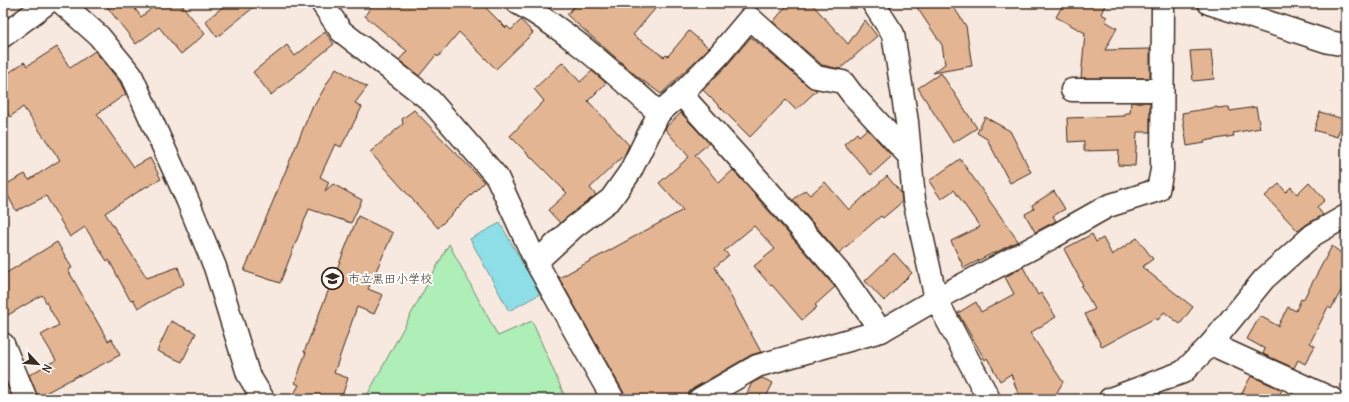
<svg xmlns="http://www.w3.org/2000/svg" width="1349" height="402" font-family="Delius,'Klee One',sans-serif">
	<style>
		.green { fill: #aeeeb7; stroke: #748c6a }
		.water { fill: #8edee8; stroke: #6d9697 }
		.building { fill: #e3b593; stroke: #3b2a1e }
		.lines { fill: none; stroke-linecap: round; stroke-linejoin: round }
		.minor-casing { stroke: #3b2a1e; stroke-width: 25 }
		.minor { stroke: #fff; stroke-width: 22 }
		.labels { text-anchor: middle; stroke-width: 4; stroke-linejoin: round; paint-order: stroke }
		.poi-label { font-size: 12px; fill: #3b2a1e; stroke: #fff; text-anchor: start }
	</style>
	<rect width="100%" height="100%" fill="#f7e9df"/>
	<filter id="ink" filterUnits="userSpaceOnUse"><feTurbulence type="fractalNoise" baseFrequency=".025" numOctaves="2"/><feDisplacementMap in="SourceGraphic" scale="8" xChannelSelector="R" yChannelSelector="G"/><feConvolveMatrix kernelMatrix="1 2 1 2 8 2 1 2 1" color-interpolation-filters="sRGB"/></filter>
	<g filter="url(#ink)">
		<path class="green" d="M449 244 498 336 532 321 566 399H365Z"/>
		<path class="water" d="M500 223 540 294 509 311 470 239Z"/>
		<g class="building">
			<path d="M104 3H131L141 17 158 3H180L205 34 181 54 159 27 136 44Z"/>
			<path d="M228 3H259L217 37 205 21Z"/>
			<path d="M373 3H481L506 28 507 26 511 30 521 20 533 33 496 69 459 32 438 57 436 55 419 76 399 60 407 51 365 16Z"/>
			<path d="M577 3H660L633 35 664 57 666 55 668 56 689 31 709 48 661 94 638 77 567 15Z"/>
			<path d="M789 3H811L848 44 865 20 877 36 840 69 822 65 773 22Z"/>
			<path d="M914 3H951L966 26 972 66 933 73 945 64 942 45Z"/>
			<path d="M1064 3H1106L1101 14 1107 17 1105 21 1117 28 1105 50 1150 49V78H1081L1085 33 1056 17Z"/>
			<path d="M325 32 334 44 271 95 253 72 287 45 295 56Z"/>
			<path d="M751 37 808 86 817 90 796 110 786 100 750 137 703 90 728 64Z"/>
			<path d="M57 47 70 68 95 51 120 82 126 94 97 114 134 167 150 158 161 179 147 187V186L105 213 147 278 178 267 184 284 138 308 133 299 130 300 109 260 107 261 85 227 70 237 46 196 16 211 3 186 25 174 29 180 60 160 23 107 10 117 3 107V77L24 62 27 66Z"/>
			<path d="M1211 50 1214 79 1193 81 1190 51Z"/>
			<path d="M563 62 580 82 592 71 606 83 588 101 629 145 625 154 590 188 596 195 560 223 548 210 567 193 510 136 544 101 534 89Z"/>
			<path d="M336 68 367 87 355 103 362 107 341 147 335 144 320 177 329 182 325 191 333 184 362 200 351 223 309 209 280 283 244 271 313 105 314 106Z"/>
			<path d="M941 73 977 128 953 143 918 88Z"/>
			<path d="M1131 102H1150V132H1137L1135 166 1118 165 1119 150 1084 151V141L1068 142 1067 118 1125 116V113H1130Z"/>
			<path d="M1217 107V108L1229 107 1230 111 1256 107 1260 128 1233 133 1234 136 1204 141 1205 143 1187 146 1182 113Z"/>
			<path d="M414 110 484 182 438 228 370 152 403 124 402 119Z"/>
			<path d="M1320 112 1343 119 1337 137 1314 130Z"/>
			<path d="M681 113 709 143 695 155 719 183 733 170 835 287 815 305 817 307 802 320 772 285 771 286 754 266 775 249 754 226 724 251 729 255 715 267 761 352 751 355 694 388 689 392 688 397 685 399H625L624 393 559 278 683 210 659 183 689 157 665 129 667 126Z"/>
			<path d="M985 117 1010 131 1031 172 1010 183 987 139 977 133Z"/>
			<path d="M867 129 892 156 871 175 844 144 857 133 859 136Z"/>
			<path d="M960 159 1018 241 993 254V253L964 268 951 241 980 227 954 190 941 199 929 181Z"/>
			<path d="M887 176 901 193 902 202 883 218 881 216 839 253 793 200 805 190 810 195 825 182 849 210Z"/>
			<path d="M1309 182 1325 200 1317 207 1323 215 1307 224 1298 231 1265 196 1279 184 1286 192 1291 187 1297 194Z"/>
			<path d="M1054 191 1065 209 1053 216 1056 221 1035 232 1025 214 1034 209 1032 205Z"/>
			<path d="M358 216 393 233 368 289 383 295 374 314 357 307 334 373 348 378 341 399H291L299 385 295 383 306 352H304Z"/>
			<path d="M1092 234 1096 242 1103 238 1112 255 1137 238 1153 259 1142 267 1193 307 1180 324 1164 312 1158 320 1155 318 1102 347 1085 314 1095 309 1081 286 1083 285 1064 249Z"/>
			<path d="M57 242 72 268 68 270 108 341 112 339 120 355 80 376 79 375 38 397 29 375 56 360 41 335 59 325 42 295 3 318V275Z"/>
			<path d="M1332 246 1346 257V282L1331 309 1328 307 1310 343 1315 346 1305 364 1298 360 1294 368 1263 354 1265 349 1247 339 1260 316 1278 326 1288 307 1296 311 1301 299 1303 300Z"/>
			<path d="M894 253 912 273 884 301 865 281Z"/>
			<path d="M1023 267 1038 295 1041 293 1056 317 1030 333 1063 382 1053 399H1020L1011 374 1000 381 987 358 985 360 958 313 976 302 981 312 1014 294 1005 277Z"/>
			<path d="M171 321 196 333 182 362 157 351Z"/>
			<path d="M1251 376 1282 390 1277 399H1239Z"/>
			<path d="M762 378 773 383 765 399H744L752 383Z"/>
		</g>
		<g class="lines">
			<defs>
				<g id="minor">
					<path d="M62 3 99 36 131 75 187 199 215 267 248 374 263 399"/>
					<path d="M322 3 341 31 430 100 497 177 536 262 613 399"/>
					<path d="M518 3C570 32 614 73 659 113L681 94 765 187 843 277 881 331"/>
					<path d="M873 3 893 34 907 122 914 200 936 299 989 399"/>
					<path d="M1209 3 1329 42 1346 45"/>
					<path d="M3 36 47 3"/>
					<path d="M1072 90H1162"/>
					<path d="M681 94 718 56 750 18 816 77 843 82 852 94 910 157"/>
					<path d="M536 262 574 227 611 199 630 172 659 113"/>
					<path d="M3 344 26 399"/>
					<path d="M1211 344 1332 399"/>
					<path d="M700 399 757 366 881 331 936 299 1053 237 1108 206 1158 190 1162 170 1163 3"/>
					<path d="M1110 399 1183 372 1211 344 1264 279 1313 235 1346 216"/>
				</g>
			</defs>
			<use href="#minor" class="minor-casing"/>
			<use href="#minor" class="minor"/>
		</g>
	</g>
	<defs>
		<symbol id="school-ring" viewBox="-11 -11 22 22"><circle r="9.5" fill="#fff" stroke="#3b2a1e" stroke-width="1.5"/><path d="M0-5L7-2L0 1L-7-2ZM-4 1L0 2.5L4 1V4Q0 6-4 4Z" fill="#3b2a1e"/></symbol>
	</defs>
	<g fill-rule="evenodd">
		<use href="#school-ring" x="320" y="266" width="25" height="25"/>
	</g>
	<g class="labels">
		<g class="poi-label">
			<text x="348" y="283">市立黒田小学校</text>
		</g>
	</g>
	<rect width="1349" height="402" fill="none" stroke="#fff" stroke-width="16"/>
	<rect x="8" y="8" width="1333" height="386" fill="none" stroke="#3b2a1e" stroke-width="1.5" filter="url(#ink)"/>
	<g transform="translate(38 364) rotate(116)" stroke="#ffffff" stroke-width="3" paint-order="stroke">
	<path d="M0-3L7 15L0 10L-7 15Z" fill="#3b2a1e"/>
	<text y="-6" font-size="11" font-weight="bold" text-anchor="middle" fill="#3b2a1e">N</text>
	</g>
</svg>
